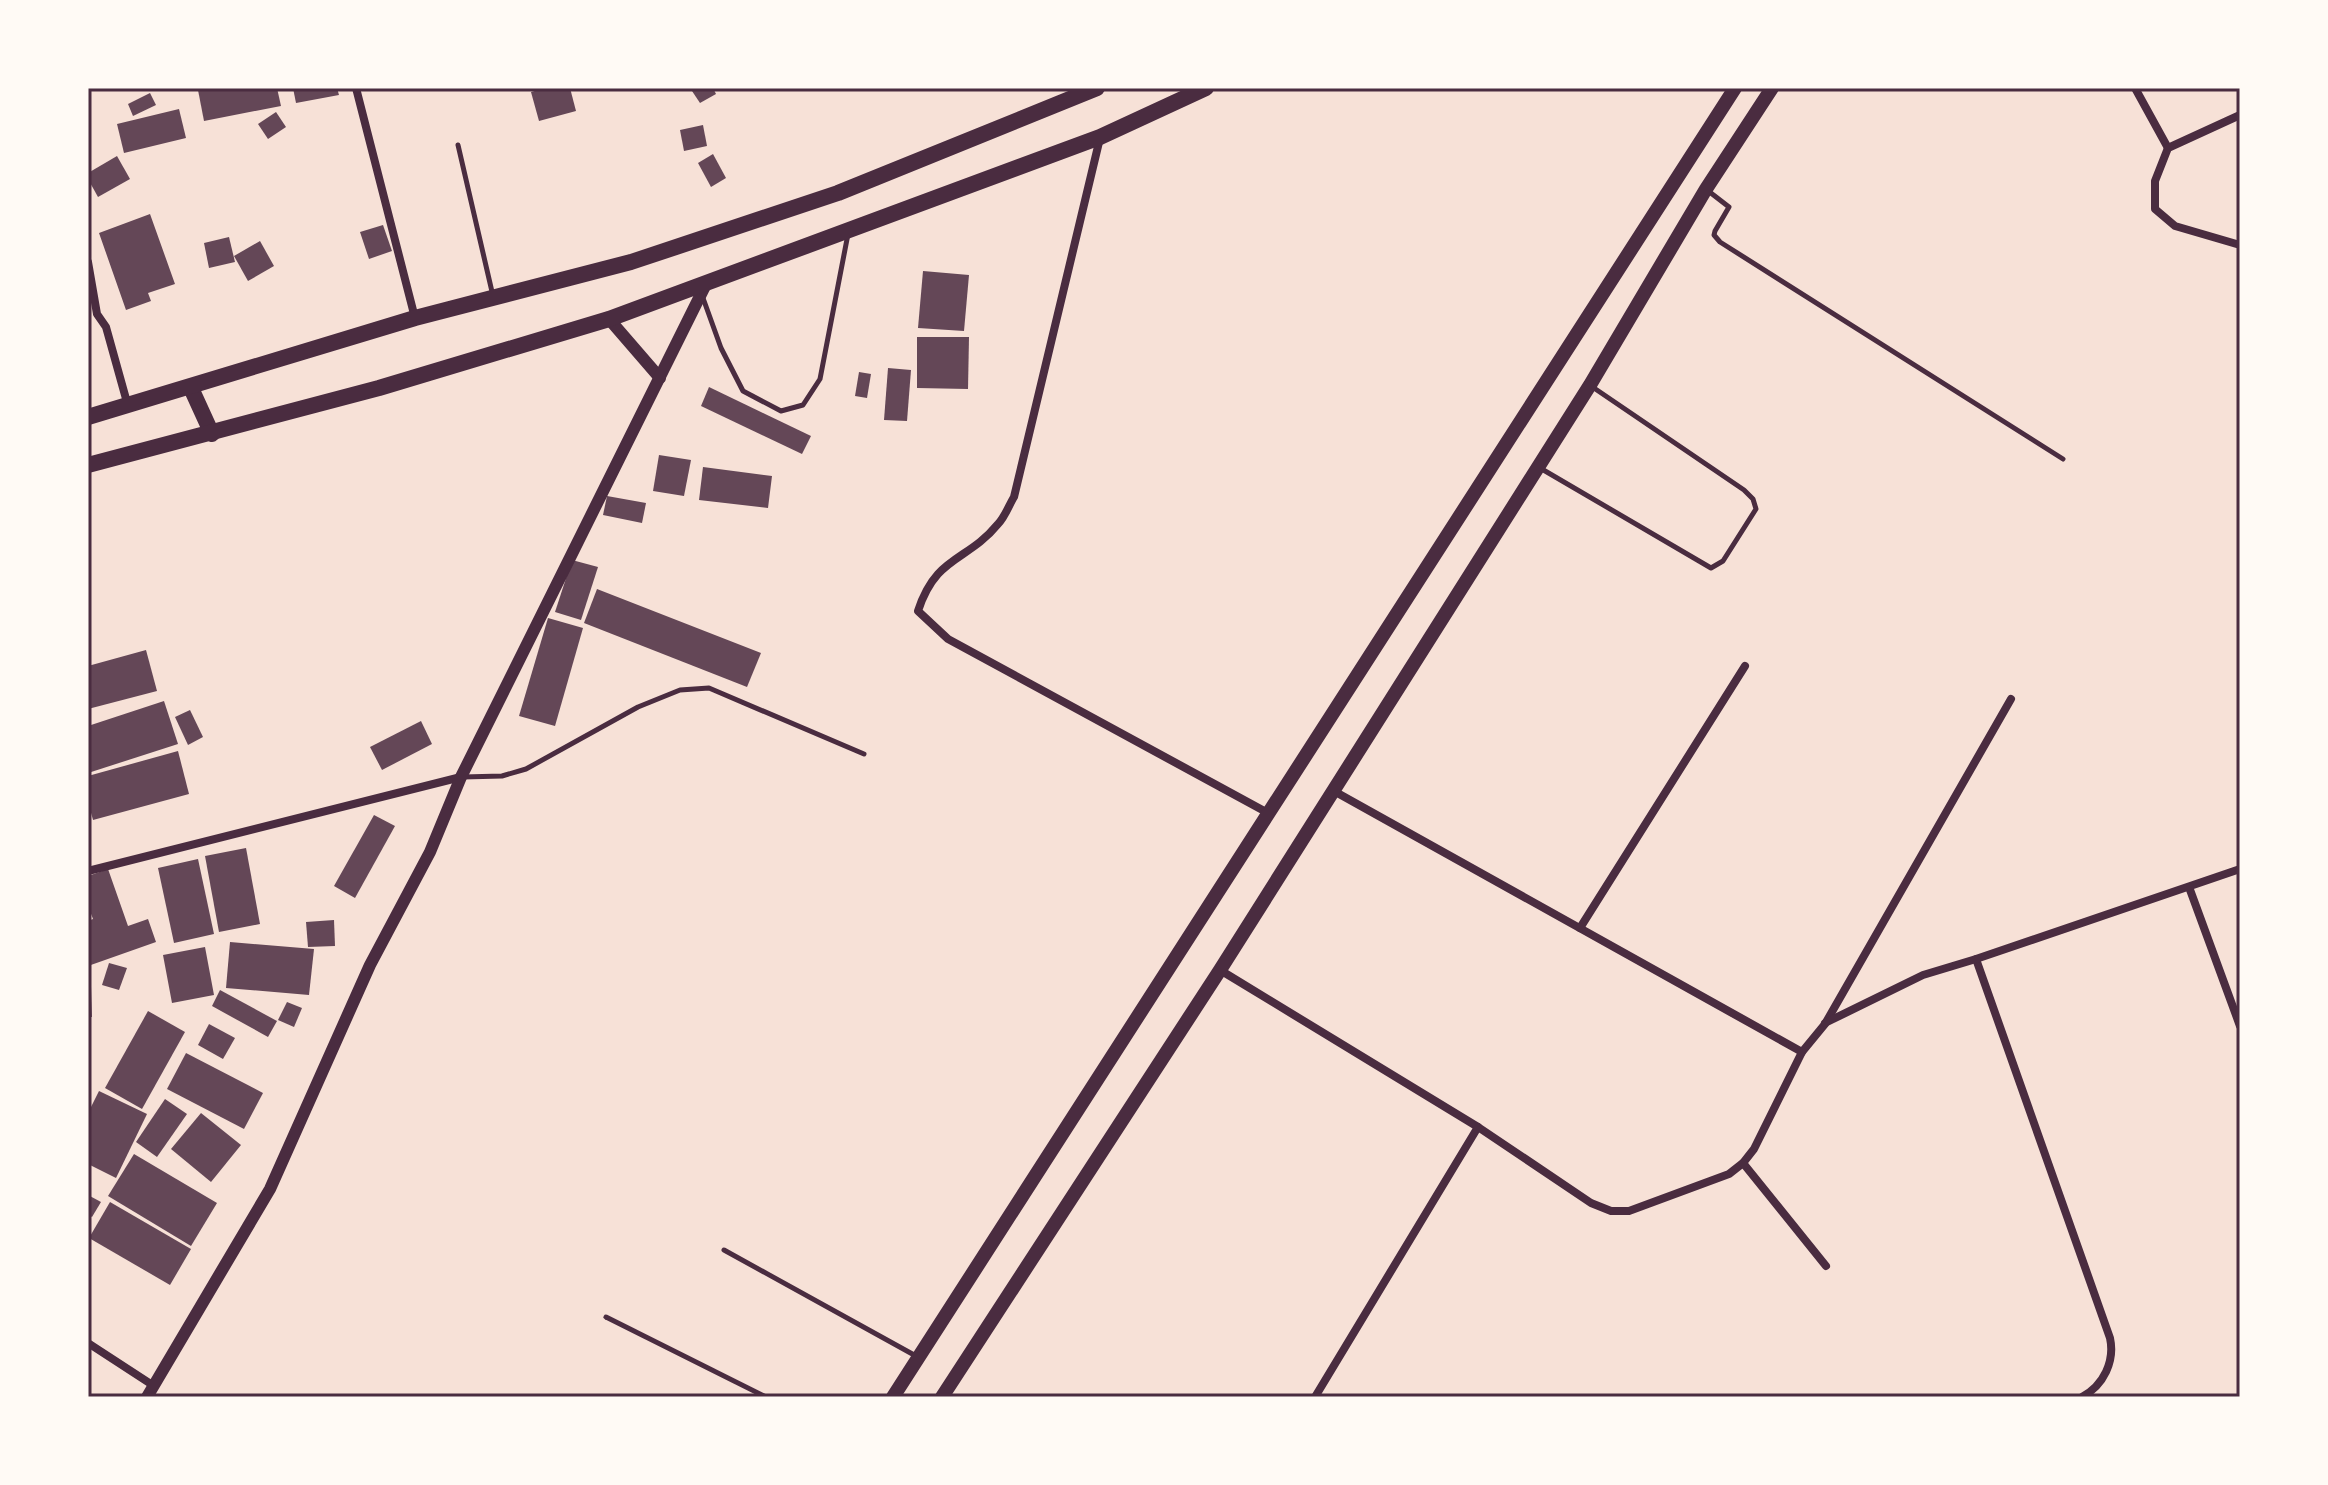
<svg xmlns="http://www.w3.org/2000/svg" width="2328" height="1485" font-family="Quicksand,sans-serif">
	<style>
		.building { fill: #644757 }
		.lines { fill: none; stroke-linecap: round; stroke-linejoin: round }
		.service { stroke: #4a2c40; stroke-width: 5 }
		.minor { stroke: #4a2c40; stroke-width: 8 }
		.tertiary { stroke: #4a2c40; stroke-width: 12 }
		.secondary { stroke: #4a2c40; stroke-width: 14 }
		.trunk { stroke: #4a2c40; stroke-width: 16 }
		.neatline { fill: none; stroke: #4a2c40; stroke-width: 3 }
	</style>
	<rect width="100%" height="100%" fill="#f7e1d7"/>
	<g class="building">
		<path d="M209 88H277L281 106 204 121 198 90Z"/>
		<path d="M293 88H337L339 95 296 103Z"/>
		<path d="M545 88H570L576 111 539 121 531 92Z"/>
		<path d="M696 88H713L716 94 700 103 692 91Z"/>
		<path d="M150 93 156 105 133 116 128 104Z"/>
		<path d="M179 109 186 138 124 153 117 124Z"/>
		<path d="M276 112 286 127 268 139 258 124Z"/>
		<path d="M703 125 707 146 684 151 680 130Z"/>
		<path d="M713 154 726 178 711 187 698 163Z"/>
		<path d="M117 156 130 179 98 197 88 179V173Z"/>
		<path d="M150 214 175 284 148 293 151 301 126 310 99 233Z"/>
		<path d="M383 225 392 251 369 259 360 232Z"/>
		<path d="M229 237 235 262 209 268 204 243Z"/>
		<path d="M260 241 274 266 248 281 234 256Z"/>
		<path d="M923 271 969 275 964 331 918 328Z"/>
		<path d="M917 337H969L968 389 917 388Z"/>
		<path d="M888 368 911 370 907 421 884 420Z"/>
		<path d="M859 372 871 374 867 398 855 396Z"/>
		<path d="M709 387 811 436 802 454 701 406Z"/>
		<path d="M659 455 691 460 684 496 653 491Z"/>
		<path d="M703 467 772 476 768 508 699 500Z"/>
		<path d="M607 496 646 503 642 523 603 515Z"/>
		<path d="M572 560 598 567 581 620 555 612Z"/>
		<path d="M597 589 761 653 747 687 584 623Z"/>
		<path d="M548 618 583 628 555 726 519 716Z"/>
		<path d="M146 650 157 691 88 709V666Z"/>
		<path d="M164 701 178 744 88 773V726Z"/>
		<path d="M190 710 203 737 188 745 175 717Z"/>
		<path d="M421 721 432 744 382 770 370 747Z"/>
		<path d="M178 751 189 794 93 820 88 802V776Z"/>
		<path d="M374 815 395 826 355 898 334 886Z"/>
		<path d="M246 848 260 924 219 932 205 856Z"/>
		<path d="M198 859 214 934 174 943 158 868Z"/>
		<path d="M108 869 128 926 148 919 156 942 88 966V921L93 919 88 906V876Z"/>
		<path d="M334 920 335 946 308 947 306 922Z"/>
		<path d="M230 942 314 949 309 995 226 988Z"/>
		<path d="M205 947 214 995 172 1003 163 955Z"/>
		<path d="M109 963 127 968 119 990 102 985Z"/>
		<path d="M88 987H91L92 1017H88Z"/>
		<path d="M220 990 277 1021 268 1037 212 1006Z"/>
		<path d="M287 1002 302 1008 294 1027 278 1020Z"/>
		<path d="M148 1011 185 1032 142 1109 105 1088Z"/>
		<path d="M209 1024 235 1038 223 1059 198 1045Z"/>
		<path d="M186 1053 263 1093 244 1129 167 1089Z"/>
		<path d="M99 1091 147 1114 116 1178 88 1164V1113Z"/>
		<path d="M165 1099 187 1114 157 1157 136 1142Z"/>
		<path d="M201 1113 241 1145 211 1182 171 1149Z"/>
		<path d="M134 1154 217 1203 191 1246 108 1196Z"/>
		<path d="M88 1195 101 1202 92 1217 88 1215Z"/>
		<path d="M110 1202 191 1249 170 1285 89 1238Z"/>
	</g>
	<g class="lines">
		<g class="service">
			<path d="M458 145 493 296"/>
			<path d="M1707 190 1729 207 1715 231 1714 235 1720 242 2063 459"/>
			<path d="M703 298 721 348 743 391 781 411 803 405 820 379 848 234"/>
			<path d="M1540 468 1711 568 1723 561 1756 509 1753 499 1744 490 1591 386"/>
			<path d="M463 777 502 776 526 769 638 707 680 690 709 688 864 754"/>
			<path d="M724 1250 916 1356"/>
			<path d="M606 1317 766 1397"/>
		</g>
		<g class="minor">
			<path d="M356 88 415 318"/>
			<path d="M2135 88 2168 148"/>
			<path d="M2240 115 2168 148 2155 181V209L2175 226 2240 245"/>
			<path d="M1100 138 1014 497C1009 505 1005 517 998 524 967 562 936 555 918 611L948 639 1268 813"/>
			<path d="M88 262 97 314 106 327 128 406"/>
			<path d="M1332 790 1802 1052"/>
			<path d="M88 871 461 777"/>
			<path d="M2189 887 2240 1026"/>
			<path d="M1580 928 1745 666"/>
			<path d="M1976 959 2110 1338C2115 1361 2104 1385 2082 1397"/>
			<path d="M1220 970 1478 1127 1591 1203 1611 1211H1629L1729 1174 1743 1163 1754 1149 1802 1052 1825 1024 2011 699"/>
			<path d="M1825 1023 1923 975 1976 959 2240 869"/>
			<path d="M1743 1163 1826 1266"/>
			<path d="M88 1343 154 1386"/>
			<path d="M1315 1397 1478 1127"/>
		</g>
		<g class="tertiary">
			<path d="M609 319 660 378"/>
			<path d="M147 1397 270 1189 370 965 430 852 461 777 707 282"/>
		</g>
		<g class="secondary">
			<path d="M893 1397 1735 88"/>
			<path d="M942 1397 1220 970 1590 385 1706 189 1772 88"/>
		</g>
		<g class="trunk">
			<path d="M191 388 212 434"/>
			<path d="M88 417 415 318 631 262 838 193 1097 88"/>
			<path d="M88 465 379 388 609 319 1100 137 1206 88"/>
		</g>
	</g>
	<rect width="2328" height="1485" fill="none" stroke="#fffaf5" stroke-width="180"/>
	<rect x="90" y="90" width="2148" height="1305" class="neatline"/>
</svg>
